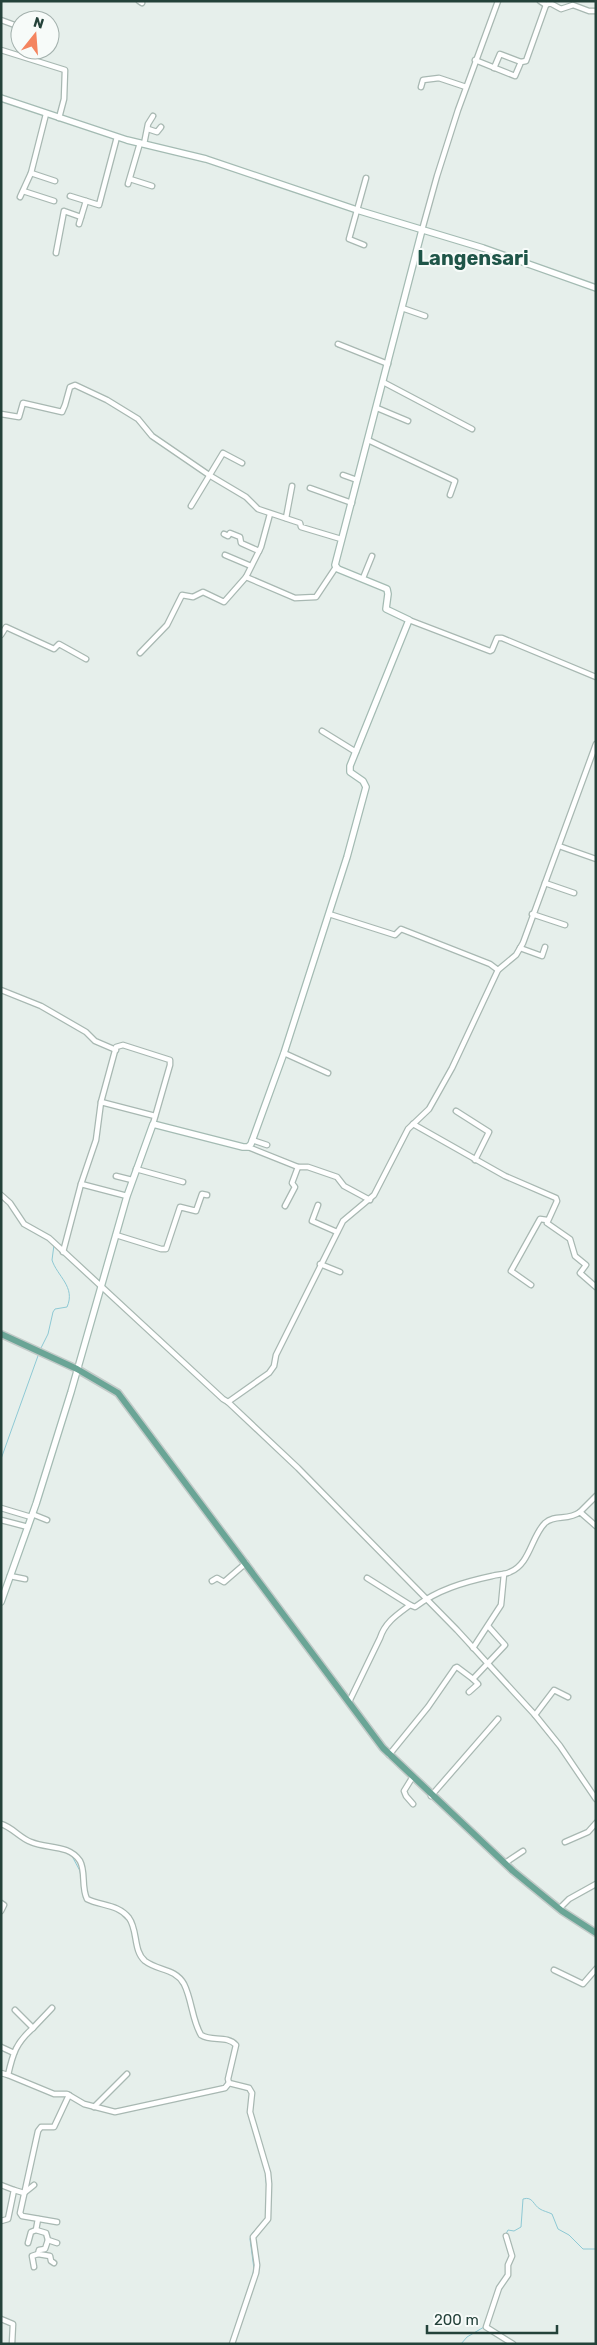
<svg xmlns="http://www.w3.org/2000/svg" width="597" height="2345" font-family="Rubik,sans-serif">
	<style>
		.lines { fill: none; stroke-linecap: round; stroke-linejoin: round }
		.stream { stroke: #8ec9d4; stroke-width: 1 }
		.street-casing { stroke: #a8b8b2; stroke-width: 7 }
		.secondary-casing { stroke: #a4bbb3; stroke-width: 8 }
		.primary-casing { stroke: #c2cac8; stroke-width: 9 }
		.street { stroke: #fff; stroke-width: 4.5 }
		.secondary { stroke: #fff; stroke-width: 5.5 }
		.primary { stroke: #6aa596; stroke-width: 6 }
		.labels { text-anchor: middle; stroke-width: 4; stroke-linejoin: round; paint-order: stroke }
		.quarter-label { font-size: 20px; font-weight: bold; fill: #1f5548; stroke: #f7fbf9 }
	</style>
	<rect width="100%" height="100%" fill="#e6efeb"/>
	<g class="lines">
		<g class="stream">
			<path d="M9 1199 14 1206"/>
			<path d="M40 1350 48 1334 53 1312 55 1309 67 1307C76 1287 57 1276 52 1260L54 1245"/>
			<path d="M1 1459 39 1353"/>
			<path d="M72 1856 80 1871 81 1877"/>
			<path d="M129 1921 137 1951"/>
			<path d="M226 2082 227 2072"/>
			<path d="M229 2085 249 2091"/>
			<path d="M266 2180 267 2188"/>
			<path d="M506 2234 508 2230 514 2231 521 2227 523 2199C533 2196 533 2205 540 2209 543 2211 548 2212 552 2214L558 2229 569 2235 583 2249H596"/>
			<path d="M251 2282 254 2269 250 2239 253 2232 262 2223"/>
			<path d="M230 2344 246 2295"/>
			<path d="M461 2344 467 2337 484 2327"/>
		</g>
		<defs>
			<g id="street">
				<path d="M139 1 142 3"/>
				<path d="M540 1 546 5 550 3 561 9 573 5 589 11H596"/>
				<path d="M1 20 20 27"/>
				<path d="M1 50 65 70 64 99 59 118"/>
				<path d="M475 60 515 76 521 62 526 61 546 5"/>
				<path d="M494 68 500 54 521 62"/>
				<path d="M421 87 423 80 439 78 466 87"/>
				<path d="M148 129 157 132 161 127"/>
				<path d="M144 144 148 124 153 116"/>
				<path d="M31 173 55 181"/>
				<path d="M130 179 152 186"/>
				<path d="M128 184 140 143"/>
				<path d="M23 191 54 201"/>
				<path d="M70 196 99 205 117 137"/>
				<path d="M20 197 31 173 46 114"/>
				<path d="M79 224 86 201"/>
				<path d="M422 230 437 176 458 110 498 1"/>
				<path d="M364 245 349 239 366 178"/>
				<path d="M56 253 64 211 81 217"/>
				<path d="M402 308 425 316"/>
				<path d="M338 344 388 364"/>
				<path d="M383 382 472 429"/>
				<path d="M377 408 408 421"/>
				<path d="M1 414 19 417 23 403 62 412 65 405 70 387 75 385 107 400 138 419 152 436 209 475 246 497 258 509 300 523 301 527 341 539"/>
				<path d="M368 440 455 481 450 495"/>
				<path d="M343 475 357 480"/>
				<path d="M310 488 352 503"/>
				<path d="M191 506 223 453 242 463"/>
				<path d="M286 518 292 486"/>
				<path d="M224 534 228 536 230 533 240 537 241 543 259 551"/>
				<path d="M225 555 251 566"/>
				<path d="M246 577 261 547 270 514"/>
				<path d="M363 578 372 556"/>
				<path d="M409 620 490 651 492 650 497 638H502L596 677"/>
				<path d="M1 635 6 627 54 649 59 644 86 659"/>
				<path d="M140 653 167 625 182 595 193 597 203 592 224 602 246 577 295 598 316 597 336 567"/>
				<path d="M322 731 356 752"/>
				<path d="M559 846 596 859"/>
				<path d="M545 883 574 893"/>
				<path d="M329 914 395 935 401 929 490 964 498 970"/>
				<path d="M532 914 565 925"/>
				<path d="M520 948 542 956 545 947"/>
				<path d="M1 990 41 1006 86 1032 95 1041 116 1050"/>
				<path d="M284 1053 328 1073"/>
				<path d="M101 1102 155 1116"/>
				<path d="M456 1111 489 1132 475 1160"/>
				<path d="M413 1124 505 1176 556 1198 557 1201 547 1223 570 1239 575 1256 586 1265 580 1273 596 1287"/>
				<path d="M252 1140 267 1145"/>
				<path d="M248 1147 298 1167H308L337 1177 344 1186 370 1200"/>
				<path d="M136 1169 183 1182"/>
				<path d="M116 1176 132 1180"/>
				<path d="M81 1184 127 1196"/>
				<path d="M1 1195 10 1203 24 1224 49 1238 223 1399 228 1402 269 1373 274 1366 276 1355 343 1221 374 1195 408 1129 429 1109 452 1068 498 970 516 955 523 943 596 744"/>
				<path d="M318 1205 312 1221 337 1232"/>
				<path d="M285 1206 295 1187 292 1183 298 1167"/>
				<path d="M116 1235 161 1249H166L180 1207 196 1211 202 1194 207 1195"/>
				<path d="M63 1252 81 1184 96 1140 101 1102 116 1047 123 1045 170 1060V1065L153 1124"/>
				<path d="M320 1264 340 1272"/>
				<path d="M531 1285 511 1271 540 1219 547 1220"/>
				<path d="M228 1402 298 1468 457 1630 535 1715 560 1746 596 1799"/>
				<path d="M1 1508 31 1517"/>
				<path d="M580 1512 596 1496"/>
				<path d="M32 1514 47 1520"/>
				<path d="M1 1520 28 1527"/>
				<path d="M10 1576 25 1579"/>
				<path d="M367 1578 410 1605"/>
				<path d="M212 1581 217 1578 224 1582 246 1563"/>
				<path d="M473 1648 501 1605 504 1574"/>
				<path d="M469 1692 478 1684 473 1679 505 1645 488 1626"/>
				<path d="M349 1702 380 1638C385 1622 398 1614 410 1605L415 1607C437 1590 464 1582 492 1576 498 1574 505 1575 510 1572 530 1564 531 1537 545 1523 555 1514 568 1521 580 1512L596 1526"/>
				<path d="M535 1715 554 1690 568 1697"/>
				<path d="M389 1755 428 1707 455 1668 457 1667 473 1679"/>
				<path d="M412 1778 404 1791 406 1796 413 1804"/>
				<path d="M431 1796 498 1719"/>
				<path d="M1 1824C12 1827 20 1838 31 1842 47 1849 69 1844 80 1861 86 1872 81 1887 87 1899 101 1906 118 1904 129 1918 138 1930 133 1951 145 1961 158 1971 175 1968 184 1984 192 2000 192 2020 201 2035 212 2042 227 2035 236 2045L228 2079 229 2083 249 2088 252 2093 250 2112 268 2173 269 2184 268 2219 253 2237 257 2265 256 2273 232 2344"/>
				<path d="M565 1842 588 1832 596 1823"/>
				<path d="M505 1863 523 1851"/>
				<path d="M1 1903 4 1905 1 1911"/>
				<path d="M559 1909 569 1899 596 1884"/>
				<path d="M554 1970 583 1984 596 1969"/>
				<path d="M33 2028 52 2008"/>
				<path d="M1 2047 14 2053"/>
				<path d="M1 2073 8 2075C13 2053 16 2043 33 2028L15 2010"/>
				<path d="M8 2075 54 2094H67L84 2104 115 2112 225 2088 229 2083"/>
				<path d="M94 2107 127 2074"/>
				<path d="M1 2185 14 2190 8 2219 1 2221"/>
				<path d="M14 2190 24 2193 34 2185"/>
				<path d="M57 2222 22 2216 20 2213 38 2131 41 2127H54L69 2095"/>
				<path d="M36 2230 46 2233 48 2240 57 2243"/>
				<path d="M506 2236 512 2256 508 2265V2275L499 2288 486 2327 513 2344"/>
				<path d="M48 2240 45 2249 39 2250 38 2254 50 2256 51 2261 54 2263"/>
				<path d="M28 2243 31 2232 36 2230 38 2219"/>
				<path d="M34 2267 32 2256 38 2254"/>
				<path d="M1 2319 13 2324 12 2344"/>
			</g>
			<g id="secondary">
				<path d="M1 98 127 140 206 159 357 210 483 248 596 288"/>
				<path d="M1 1602 36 1504 71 1392 127 1196 153 1124 243 1147H248L251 1144 284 1053 347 857 366 787 363 781 350 772V766L409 620 386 609 388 594 387 589 338 569 335 565 422 230"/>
			</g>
			<path id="primary" d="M1 1334 77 1369 118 1393 383 1748 513 1871 562 1911 596 1933"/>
		</defs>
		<use href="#street" class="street-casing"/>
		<use href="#secondary" class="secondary-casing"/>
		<use href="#primary" class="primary-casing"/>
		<use href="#street" class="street"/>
		<use href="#secondary" class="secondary"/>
		<use href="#primary" class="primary"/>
	</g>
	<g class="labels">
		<g class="quarter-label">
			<text x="473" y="265">Langensari</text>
		</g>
	</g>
	<rect width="597" height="2345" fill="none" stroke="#24423a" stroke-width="5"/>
	<g transform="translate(35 35) rotate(17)"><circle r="24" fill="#f7fbf9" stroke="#a3b1ad"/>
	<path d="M0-4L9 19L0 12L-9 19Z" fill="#f4845f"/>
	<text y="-8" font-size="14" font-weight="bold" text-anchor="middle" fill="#24423a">N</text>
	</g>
	<path d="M427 2325v8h130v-8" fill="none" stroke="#24423a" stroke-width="2.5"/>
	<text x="434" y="2325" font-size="15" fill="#24423a" stroke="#f7fbf9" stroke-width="4" paint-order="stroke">200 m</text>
</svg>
